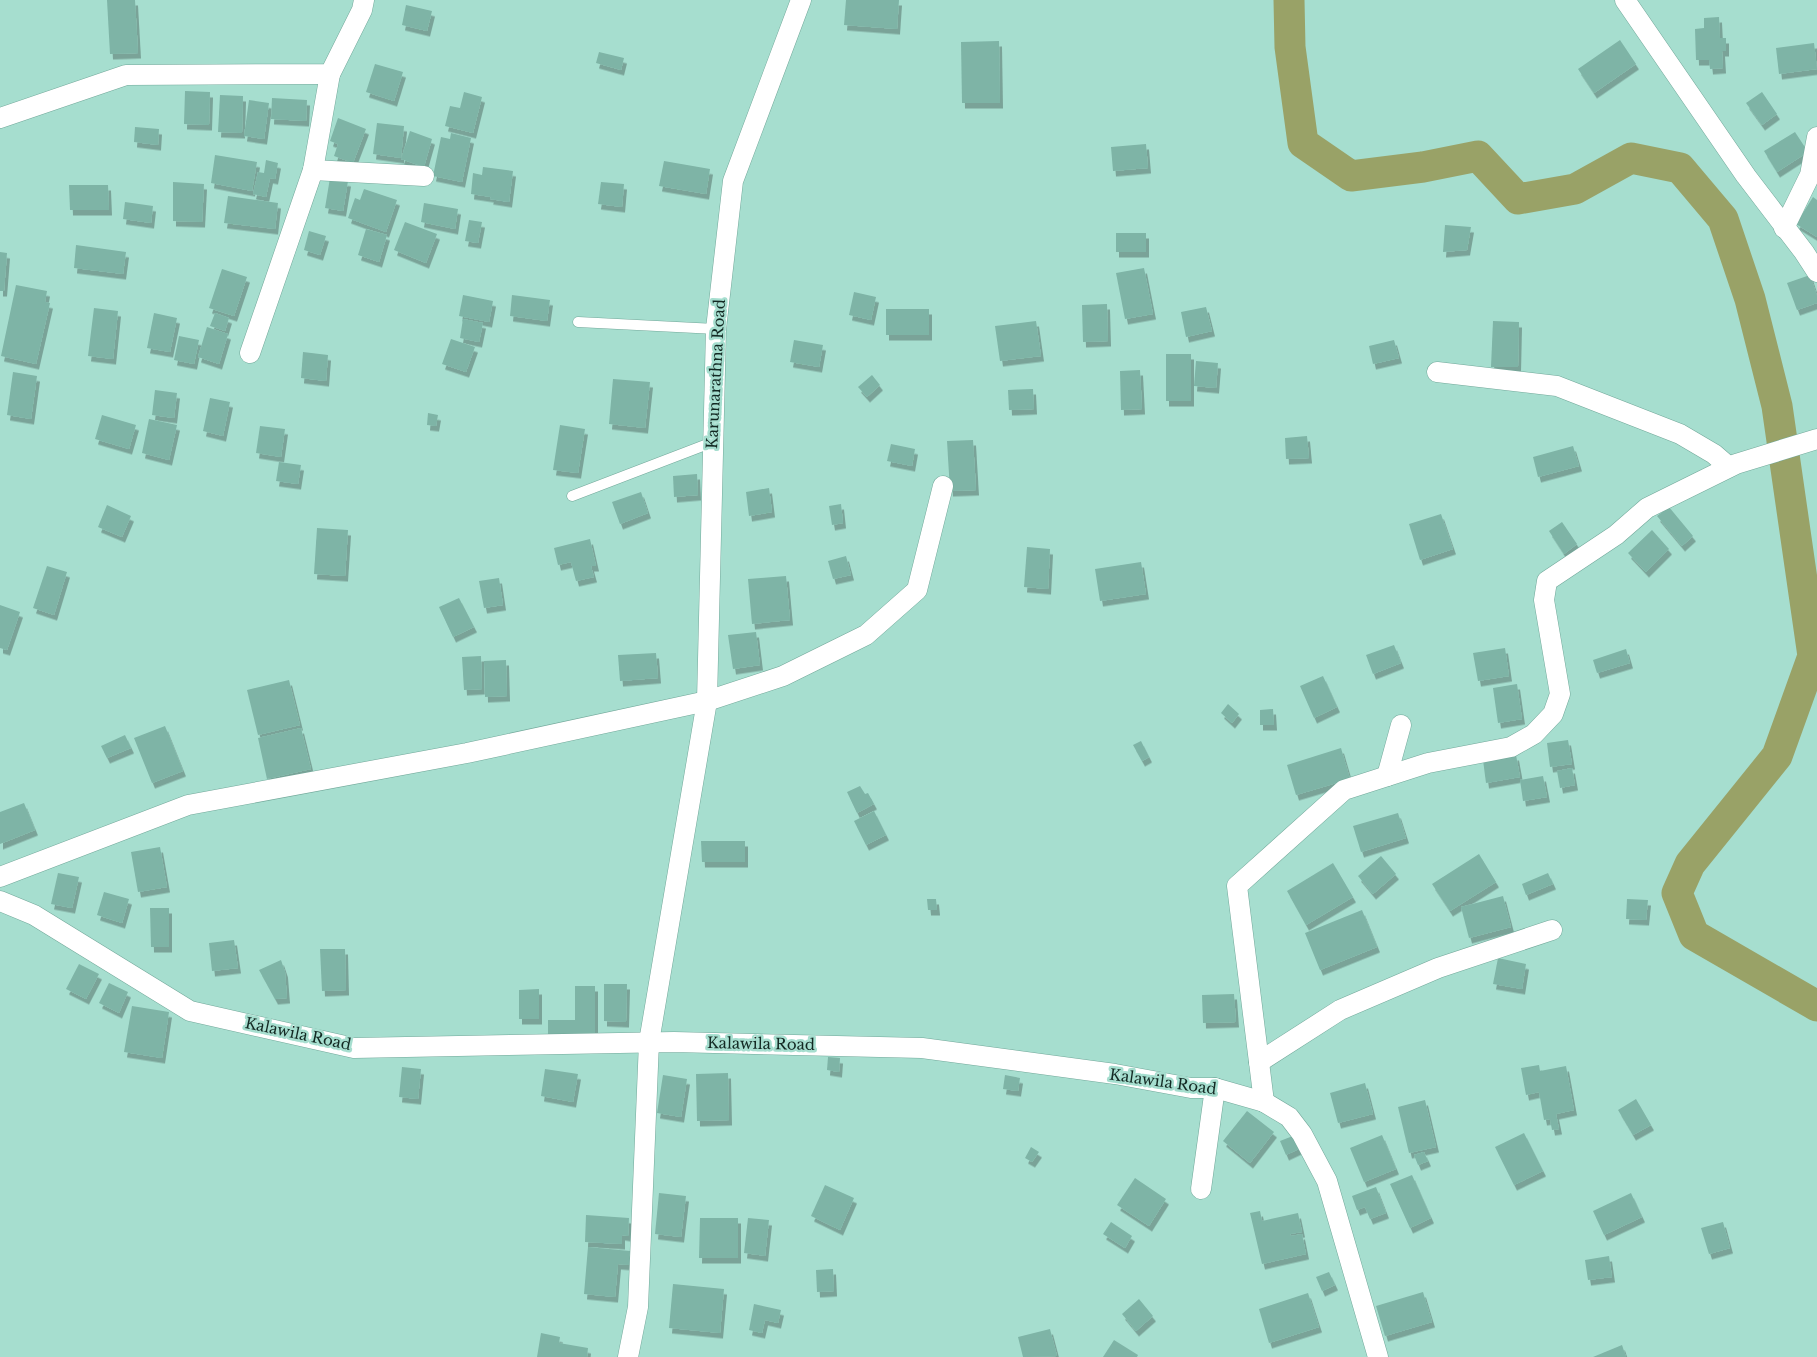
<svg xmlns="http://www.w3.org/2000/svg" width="1817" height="1357" font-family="'Libre Baskerville',serif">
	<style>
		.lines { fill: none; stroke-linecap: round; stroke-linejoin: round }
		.river { stroke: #99a267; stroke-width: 31 }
		.building { fill: #7eb4a6; filter: url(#shadow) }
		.lane-casing { stroke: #72a89a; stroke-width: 11 }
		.street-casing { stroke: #72a89a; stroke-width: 21 }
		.lane { stroke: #fff; stroke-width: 10 }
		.street { stroke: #fff; stroke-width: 20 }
		.labels { text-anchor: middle; stroke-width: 5; stroke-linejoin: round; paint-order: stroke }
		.street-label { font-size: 15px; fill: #132923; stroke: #a6decf }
	</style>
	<defs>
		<filter id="shadow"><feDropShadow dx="3" dy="5.5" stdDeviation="0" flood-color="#0004"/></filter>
	</defs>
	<rect width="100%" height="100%" fill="#a6decf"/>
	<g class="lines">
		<path class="river" d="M1289 0 1290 47 1303 143 1351 176 1423 167 1478 156 1518 199 1575 189 1631 158 1680 168 1723 219 1750 299 1777 406 1813 656 1777 756 1690 864 1677 893 1694 935 1817 1006"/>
	</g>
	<g class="building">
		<path d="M107 0H135L138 53 110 54Z"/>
		<path d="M846 0H899L897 29 844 25Z"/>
		<path d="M406 5 432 11 427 31 402 25Z"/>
		<path d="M1719 17 1720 38H1726V51H1722L1723 68 1710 69 1709 60H1696L1695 29 1704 28V18Z"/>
		<path d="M1620 40 1636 64 1594 93 1578 69Z"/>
		<path d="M999 41 1000 103H962L961 42Z"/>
		<path d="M1814 43 1817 69 1779 74 1776 48Z"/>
		<path d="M599 52 624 58 621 70 596 63Z"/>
		<path d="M375 64 403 72 394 101 366 92Z"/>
		<path d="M185 91 210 92 209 125 184 124Z"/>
		<path d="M464 92 482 97 473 133 445 126 450 106 460 108Z"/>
		<path d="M1762 92 1777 114 1762 125 1746 103Z"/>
		<path d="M220 95 243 96 242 133 218 132Z"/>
		<path d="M272 98 307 100 306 121 271 119Z"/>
		<path d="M249 100 269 103 264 139 244 136Z"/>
		<path d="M338 118 366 129 353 163 334 156 338 144 330 141Z"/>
		<path d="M377 123 404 126 401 158 373 154Z"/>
		<path d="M135 127 159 129 158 145 134 142Z"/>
		<path d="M410 131 432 139 424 167 401 159Z"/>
		<path d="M1795 132 1808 152 1777 172 1764 151Z"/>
		<path d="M451 133 471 138 462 182 433 176 441 137 450 139Z"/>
		<path d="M1146 144 1148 168 1113 171 1111 147Z"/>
		<path d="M215 155 257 162 252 191 211 183Z"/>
		<path d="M266 160 278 163 275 179 270 178 266 197 253 194 258 172 264 173Z"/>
		<path d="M664 161 710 169 706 194 659 186Z"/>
		<path d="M483 167 513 171 509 202 490 199 491 197 471 194 473 173 482 175Z"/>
		<path d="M330 178 348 181 343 211 325 208Z"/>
		<path d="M173 182 204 184 202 222 173 221Z"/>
		<path d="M601 182 624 184 622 207 598 204Z"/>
		<path d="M69 185H108L109 210H70Z"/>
		<path d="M364 189 397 200 386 232 348 218 355 198 360 200Z"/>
		<path d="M228 196 278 203 275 229 224 223Z"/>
		<path d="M1813 197 1817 200V237L1796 224Z"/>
		<path d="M125 202 153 206 151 223 123 219Z"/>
		<path d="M424 203 458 209 455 229 421 222Z"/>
		<path d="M469 220 482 222 478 243 465 241Z"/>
		<path d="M405 222 437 234 426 263 394 250Z"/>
		<path d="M1445 225 1471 227 1467 250 1443 252Z"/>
		<path d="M366 229 387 235 379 262 358 255Z"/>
		<path d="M309 231 326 236 320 255 304 250Z"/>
		<rect x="1116" y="233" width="30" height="19"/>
		<path d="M76 245 126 252 123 274 74 268Z"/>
		<path d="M0 252 7 253 4 291H0Z"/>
		<path d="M1144 268 1153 314 1125 319 1116 273Z"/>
		<path d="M222 269 247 277 234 316 209 308Z"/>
		<path d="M1810 275 1817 296V303L1797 310 1787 283Z"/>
		<path d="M16 285 47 291 45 302 50 303 36 364 1 356Z"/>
		<path d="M854 292 876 297 871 320 849 315Z"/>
		<path d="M463 295 493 301 489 322 459 316Z"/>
		<path d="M512 295 550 300 547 321 510 316Z"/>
		<path d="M1107 304 1108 341 1083 342 1082 305Z"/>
		<path d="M1206 307 1212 331 1186 337 1181 312Z"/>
		<path d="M94 308 118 311 113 359 88 356Z"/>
		<rect x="886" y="309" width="43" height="26"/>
		<path d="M154 313 177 318 170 352 147 348Z"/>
		<path d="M215 313 229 318 225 331 210 326Z"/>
		<path d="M463 319 483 323 479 342 460 338Z"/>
		<path d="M1036 321 1041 356 1000 361 995 326Z"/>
		<path d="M1493 321 1519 322 1518 367H1491Z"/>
		<path d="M207 327 228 334 219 364 198 357Z"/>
		<path d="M179 336 199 340 194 364 174 360Z"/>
		<path d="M451 339 475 347 466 372 442 364Z"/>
		<path d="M794 340 823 345 819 367 790 362Z"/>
		<path d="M1394 340 1399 358 1373 364 1369 346Z"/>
		<path d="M303 352 328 355 326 381 301 378Z"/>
		<rect x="1166" y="354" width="25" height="47"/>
		<path d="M1196 361 1218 363 1216 388 1194 386Z"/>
		<path d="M1140 370 1142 409 1121 410 1120 371Z"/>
		<path d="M13 372 37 376 31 419 7 415Z"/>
		<path d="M872 375 880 385 867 397 858 387Z"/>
		<path d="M613 379 650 382 645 428 609 424Z"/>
		<path d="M1033 389 1034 409 1009 410 1008 390Z"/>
		<path d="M155 390 177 393 174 418 152 415Z"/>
		<path d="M210 398 230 402 223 436 203 431Z"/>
		<path d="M428 413 438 415 436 426 427 425Z"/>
		<path d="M102 415 136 425 129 449 95 439Z"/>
		<path d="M149 419 177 425 169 460 142 453Z"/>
		<path d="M560 425 585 429 578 473 553 470Z"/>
		<path d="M260 426 285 429 281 457 256 453Z"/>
		<path d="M1307 436 1309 458 1286 459 1285 438Z"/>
		<path d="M973 440 976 490 950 491 947 441Z"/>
		<path d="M891 444 915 449 912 466 887 461Z"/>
		<path d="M1573 446 1579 466 1538 477 1533 457Z"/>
		<path d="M279 462 301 465 298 484 276 481Z"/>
		<path d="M697 474 698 495 674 497 673 476Z"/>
		<path d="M769 488 772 512 749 516 746 492Z"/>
		<path d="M641 492 648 513 620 524 612 502Z"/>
		<path d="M841 504 843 523 832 525 829 506Z"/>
		<path d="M107 505 131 516 122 537 98 527Z"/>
		<path d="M1669 507 1693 536 1682 546 1657 516Z"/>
		<path d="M1441 514 1453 549 1420 560 1409 524Z"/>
		<path d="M1562 522 1577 544 1564 554 1549 531Z"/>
		<path d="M317 528 348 530 345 576 314 574Z"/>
		<path d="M1652 530 1669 549 1646 572 1628 553Z"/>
		<path d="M590 539 596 566H591L594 577 576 581 571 562 558 565 554 548Z"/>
		<path d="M1027 547 1050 549 1048 589 1024 587Z"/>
		<path d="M846 556 851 575 833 579 828 561Z"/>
		<path d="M1141 562 1146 594 1100 601 1095 569Z"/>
		<path d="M47 566 67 572 54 615 33 608Z"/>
		<path d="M786 576 790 620 752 624 748 579Z"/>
		<path d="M499 578 503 605 484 608 479 581Z"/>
		<path d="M459 598 474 627 453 637 439 607Z"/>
		<path d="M0 605 20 612 7 650 0 648Z"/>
		<path d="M756 632 760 665 733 669 728 635Z"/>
		<path d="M1394 645 1401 663 1373 674 1366 655Z"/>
		<path d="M1505 648 1509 676 1478 681 1473 653Z"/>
		<path d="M1626 649 1630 663 1597 673 1593 660Z"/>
		<path d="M656 653 658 678 620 681 618 655Z"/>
		<path d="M481 656 482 689 464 690 462 657Z"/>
		<path d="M506 660 507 696 485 697 484 661Z"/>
		<path d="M1323 676 1337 707 1314 718 1300 686Z"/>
		<path d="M289 680 300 725 258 735 247 690Z"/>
		<path d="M1517 684 1522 719 1498 723 1493 688Z"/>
		<path d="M1228 704 1239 714 1232 723 1221 713Z"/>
		<path d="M1273 709 1274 725H1260V710Z"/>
		<path d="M165 726 183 771 152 783 134 738Z"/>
		<path d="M301 728 311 769 267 779 258 738Z"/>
		<path d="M125 735 131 748 107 758 101 746Z"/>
		<path d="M1568 740 1572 764 1550 767 1547 743Z"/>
		<path d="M1141 741 1149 757 1142 761 1133 745Z"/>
		<path d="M1341 748 1350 779 1296 795 1287 765Z"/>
		<path d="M1516 755 1520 777 1486 783 1483 760Z"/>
		<path d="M1572 768 1575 785 1560 788 1557 771Z"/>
		<path d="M1543 776 1547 797 1523 801 1520 780Z"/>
		<path d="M860 786 865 794 868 793 874 804 857 813 847 792Z"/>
		<path d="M24 803 35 830 0 844V812Z"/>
		<path d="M874 811 886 835 866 845 854 821Z"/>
		<path d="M1398 813 1406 838 1361 852 1353 826Z"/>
		<path d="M701 841H745V862H702Z"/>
		<path d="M160 847 167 887 138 892 131 852Z"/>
		<path d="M1479 854 1496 882 1450 911 1432 884Z"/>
		<path d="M1381 856 1396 874 1373 894 1358 876Z"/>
		<path d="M1333 863 1353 897 1306 925 1287 891Z"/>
		<path d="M58 873 79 877 72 908 51 904Z"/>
		<path d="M1548 873 1553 884 1526 895 1522 884Z"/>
		<path d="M104 892 129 899 122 923 97 915Z"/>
		<path d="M1503 896 1511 927 1469 938 1461 907Z"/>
		<path d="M927 899H936L937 910H928Z"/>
		<path d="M1627 899 1648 900 1646 920 1626 919Z"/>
		<path d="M150 908H169V947H151Z"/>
		<path d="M1362 910 1377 947 1320 970 1305 933Z"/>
		<path d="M234 940 238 968 212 971 209 943Z"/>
		<path d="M320 949H345L346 990 322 991Z"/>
		<path d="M1498 958 1526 964 1522 989 1493 984Z"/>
		<path d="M281 960 285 972 287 998 275 999 259 970Z"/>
		<path d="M79 964 99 974 86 999 66 989Z"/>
		<path d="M109 983 128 992 119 1013 99 1003Z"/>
		<path d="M604 984H627L626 1022 604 1021Z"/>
		<path d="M575 986H595V1036H548V1020H575Z"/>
		<path d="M539 989V1019H519V990Z"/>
		<path d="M1234 994 1236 1022 1203 1023 1202 995Z"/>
		<path d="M132 1006 169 1012 162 1058 124 1052Z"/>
		<path d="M828 1057 840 1058 839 1072 827 1070Z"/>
		<path d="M1539 1065 1540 1071 1566 1066 1574 1110 1556 1114 1559 1129 1552 1130 1550 1119 1544 1120 1539 1092 1526 1095 1521 1068Z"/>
		<path d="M402 1067 421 1069 418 1099 399 1097Z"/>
		<path d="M545 1069 578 1074 573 1102 541 1096Z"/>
		<path d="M728 1073 729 1120 697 1121 696 1074Z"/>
		<path d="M663 1075 687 1079 681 1117 657 1113Z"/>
		<path d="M1005 1075 1020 1078 1018 1091 1003 1089Z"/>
		<path d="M1365 1083 1373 1114 1338 1123 1330 1093Z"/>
		<path d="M1636 1099 1651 1125 1633 1135 1618 1110Z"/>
		<path d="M1425 1100 1436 1147 1409 1153 1398 1107Z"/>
		<path d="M1247 1111 1274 1132 1250 1163 1223 1141Z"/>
		<path d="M1524 1133 1543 1171 1514 1185 1495 1147Z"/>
		<path d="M1298 1134 1303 1147 1286 1155 1280 1141Z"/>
		<path d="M1382 1135 1396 1169 1364 1182 1350 1148Z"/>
		<path d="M1031 1147 1039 1152 1032 1162 1025 1158Z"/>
		<path d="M1424 1152 1428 1161 1418 1165 1414 1155Z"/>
		<path d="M1412 1175 1431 1218 1410 1228 1390 1184Z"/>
		<path d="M1135 1178 1166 1199 1149 1226 1117 1205Z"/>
		<path d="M825 1185 854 1198 840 1230 811 1216Z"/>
		<path d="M1376 1187 1386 1213 1370 1219 1365 1207 1357 1210 1352 1196Z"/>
		<path d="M659 1193 686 1196 681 1237 655 1234Z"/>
		<path d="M1631 1193 1642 1217 1604 1235 1593 1211Z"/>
		<path d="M1260 1211 1262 1221 1298 1213 1302 1232 1290 1234 1291 1236 1302 1234 1306 1254 1262 1264 1250 1213Z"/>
		<path d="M586 1215 629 1218 628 1236 622 1235V1244L585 1242Z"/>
		<path d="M700 1218H738V1258H699Z"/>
		<path d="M748 1218 769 1220 765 1256 744 1253Z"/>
		<path d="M1111 1222 1132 1236 1125 1248 1103 1234Z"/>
		<path d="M1723 1222 1730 1248 1709 1254 1701 1228Z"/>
		<path d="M588 1247 630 1251 629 1265 618 1264 615 1297 584 1294Z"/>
		<path d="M1609 1256 1612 1277 1588 1280 1585 1260Z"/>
		<path d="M833 1269 834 1291 817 1292 816 1270Z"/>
		<path d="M1329 1272 1335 1285 1322 1291 1316 1277Z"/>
		<path d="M673 1284 724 1289 720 1333 669 1328Z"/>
		<path d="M1423 1292 1432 1322 1385 1336 1376 1306Z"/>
		<path d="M1308 1293 1319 1327 1269 1343 1259 1309Z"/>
		<path d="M1139 1299 1153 1316 1136 1331 1122 1314Z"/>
		<path d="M754 1304 781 1310 778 1323 765 1320 762 1333 749 1330Z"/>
		<path d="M1050 1329 1057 1356 1023 1357 1018 1337Z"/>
		<path d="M541 1333 560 1337 559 1343 588 1348 587 1357H537Z"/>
		<path d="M1114 1340 1138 1355 1137 1357H1103Z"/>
		<path d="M1622 1345 1626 1357H1593Z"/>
	</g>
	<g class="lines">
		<defs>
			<g id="lane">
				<path d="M578 322 716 329"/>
				<path d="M572 496 713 442"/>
			</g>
			<g id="street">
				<path d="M1625 0 1746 176 1804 252 1817 272"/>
				<path d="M0 118 126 75 330 74 362 10 364 0"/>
				<path d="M313 170 424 176"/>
				<path d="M1784 228 1810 175 1817 137"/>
				<path d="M250 353 313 170 330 74"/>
				<path d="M1437 372 1557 386 1680 434 1714 454 1729 467"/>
				<path d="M1387 776 1401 725"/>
				<path d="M0 877 188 805 467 753 707 701 783 676 866 635 917 590 943 486"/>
				<path d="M0 901 34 915 190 1011 354 1048 674 1042 922 1048 1115 1074 1191 1088H1215L1264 1102 1289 1117 1302 1134 1327 1181 1378 1357"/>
				<path d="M1259 1062 1340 1010 1438 968 1552 930"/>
				<path d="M1264 1102 1237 886 1344 790 1428 763 1511 747 1534 734 1553 714 1560 694 1544 600 1547 581 1616 535 1647 508 1736 464 1817 439"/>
				<path d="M1201 1189 1215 1088"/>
				<path d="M628 1357 638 1307 649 1042 707 701 716 329 733 181 801 0"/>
			</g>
		</defs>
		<use href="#lane" class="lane-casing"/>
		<use href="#street" class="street-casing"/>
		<use href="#lane" class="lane"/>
		<use href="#street" class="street"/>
	</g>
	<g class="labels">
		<g class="street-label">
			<text transform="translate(716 374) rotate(-87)" y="5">Karunarathna Road</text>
			<text transform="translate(298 1034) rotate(12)" y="5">Kalawila Road</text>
			<text transform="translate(761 1044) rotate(1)" y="5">Kalawila Road</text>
			<text transform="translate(1163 1082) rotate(8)" y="5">Kalawila Road</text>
		</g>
	</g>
</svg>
